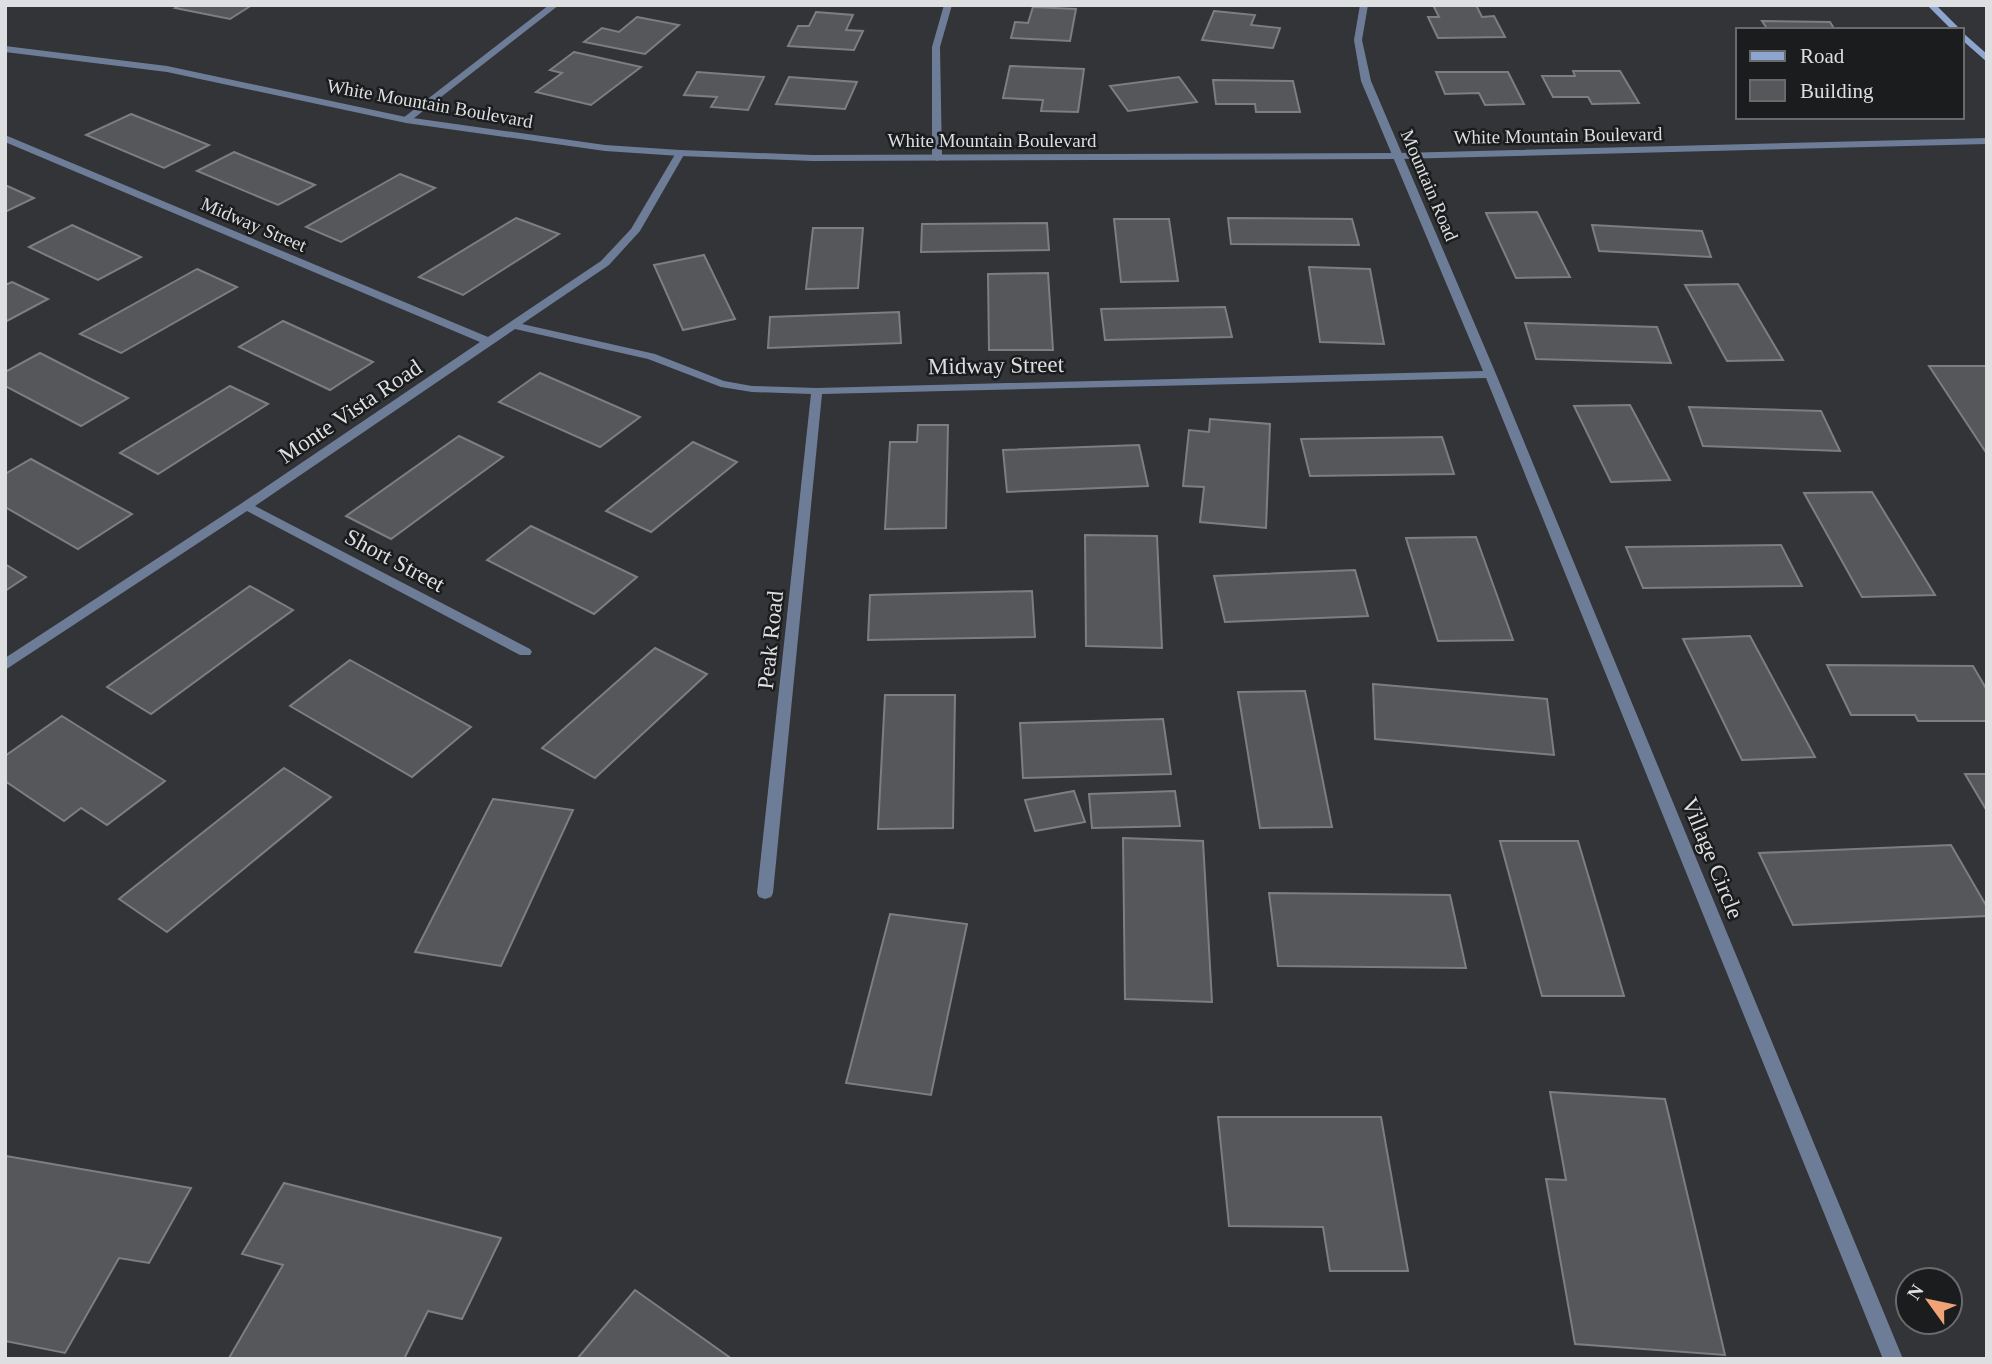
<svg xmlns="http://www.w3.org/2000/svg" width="1992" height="1364" font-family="Georgia,serif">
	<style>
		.building { fill: #56575a; stroke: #7c7e81; stroke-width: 2 }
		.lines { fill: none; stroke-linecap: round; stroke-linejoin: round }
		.minor { fill: #6e7d97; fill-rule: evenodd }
		.tertiary { fill: #6e7d97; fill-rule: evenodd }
		.secondary { fill: #8ea6cf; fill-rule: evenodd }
		.labels { text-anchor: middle; stroke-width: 5; stroke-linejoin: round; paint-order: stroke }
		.far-street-label { font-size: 19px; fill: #dedfe1; stroke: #1b1c1d }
		.street-label { font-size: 23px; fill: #dedfe1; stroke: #1b1c1d }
	</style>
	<rect width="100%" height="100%" fill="#333437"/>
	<g class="building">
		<path d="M180 5H252L230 19 175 8Z"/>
		<path d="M1433 5H1476L1482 17 1494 16 1505 37 1438 38 1428 17H1439Z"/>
		<path d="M1033 7 1076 9 1070 41 1011 38 1015 22 1028 23Z"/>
		<path d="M1214 11 1255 15 1251 25 1280 28 1273 48 1202 40Z"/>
		<path d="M816 12 853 15 846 30 863 31 854 50 788 46 798 26H809Z"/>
		<path d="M637 17 679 25 645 54 584 42 602 28 619 32Z"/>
		<path d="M1762 21 1830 22 1835 30H1768Z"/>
		<path d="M574 52 641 67 591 105 536 92 562 73 550 70Z"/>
		<path d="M1010 66 1084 69 1078 112 1041 111 1043 100 1003 98Z"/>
		<path d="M1573 71H1620L1639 103 1592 104 1588 97H1553L1542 76H1575Z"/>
		<path d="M697 72 764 77 748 110 711 107 717 97 684 95Z"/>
		<path d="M1436 72H1508L1524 104 1485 105 1479 93 1445 94Z"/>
		<path d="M789 77 857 82 845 109 776 104Z"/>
		<path d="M1179 77 1197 102 1128 111 1110 86Z"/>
		<path d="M1213 80 1293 81 1300 112H1256L1255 104H1216Z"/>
		<path d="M131 114 209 145 164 168 86 135Z"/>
		<path d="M234 152 315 185 278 205 197 171Z"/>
		<path d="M400 174 435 188 341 242 306 227Z"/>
		<path d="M5 185 34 198 5 212Z"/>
		<path d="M1537 212 1570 277 1516 278 1486 213Z"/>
		<path d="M516 218 559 234 463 295 419 277Z"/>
		<path d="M1228 218 1352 219 1359 245 1231 244Z"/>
		<path d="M1114 219H1169L1178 281 1121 282Z"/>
		<path d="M1047 223 1049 250 921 252 922 224Z"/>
		<path d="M72 225 141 257 98 280 29 247Z"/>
		<path d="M1592 225 1702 231 1711 257 1599 251Z"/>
		<path d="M813 228H863L858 288 806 289Z"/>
		<path d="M704 255 735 319 683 330 654 265Z"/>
		<path d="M1309 267 1370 269 1384 344 1320 342Z"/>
		<path d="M197 269 237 287 121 353 80 334Z"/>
		<path d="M1048 273 1053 350H989L988 274Z"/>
		<path d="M12 282 48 299 5 322V285Z"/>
		<path d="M1738 284 1783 360 1727 361 1685 285Z"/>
		<path d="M1225 307 1232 337 1105 340 1101 309Z"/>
		<path d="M899 312 901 343 768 348 770 317Z"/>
		<path d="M283 321 373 362 330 390 239 347Z"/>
		<path d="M1525 323 1657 327 1671 363 1536 359Z"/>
		<path d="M40 353 128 398 81 426 5 386V372Z"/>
		<path d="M1929 366H1987V454Z"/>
		<path d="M540 373 640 417 600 447 499 402Z"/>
		<path d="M230 386 268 404 158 474 120 453Z"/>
		<path d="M1630 405 1670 480 1611 482 1574 406Z"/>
		<path d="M1689 407 1821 411 1840 451 1703 446Z"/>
		<path d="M1210 419 1270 424 1266 528 1200 522 1204 487 1183 486 1189 430 1209 432Z"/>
		<path d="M918 425H948L946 528 885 529 890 442H917Z"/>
		<path d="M459 436 503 457 391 539 346 516Z"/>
		<path d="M1442 437 1454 474 1310 476 1301 439Z"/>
		<path d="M693 442 737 462 651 532 606 511Z"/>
		<path d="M1139 445 1148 486 1007 492 1003 450Z"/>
		<path d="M31 459 132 514 78 549 5 507V474Z"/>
		<path d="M1872 492 1935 595 1862 597 1804 493Z"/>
		<path d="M531 526 637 577 594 614 487 560Z"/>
		<path d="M1085 535 1157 536 1162 648 1086 646Z"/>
		<path d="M1476 537 1513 640 1438 641 1406 538Z"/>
		<path d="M1781 545 1802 586 1643 588 1626 547Z"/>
		<path d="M5 564 26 577 5 591Z"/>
		<path d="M1355 570 1368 616 1225 622 1214 576Z"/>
		<path d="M250 586 293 610 151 714 107 687Z"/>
		<path d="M1032 591 1035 637 868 640 870 595Z"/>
		<path d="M1750 636 1815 757 1742 760 1683 639Z"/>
		<path d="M655 648 707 674 595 778 542 748Z"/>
		<path d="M350 660 471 727 412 777 290 706Z"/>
		<path d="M1827 665 1973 666 1987 690V721H1918L1915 715H1851Z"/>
		<path d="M1373 684 1547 699 1554 755 1375 739Z"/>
		<path d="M1305 691 1332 827 1260 828 1238 692Z"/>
		<path d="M885 695H955L953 828 878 829Z"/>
		<path d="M62 716 165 781 107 825 81 808 64 821 5 781V756Z"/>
		<path d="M1163 719 1171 774 1023 778 1020 723Z"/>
		<path d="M284 768 331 797 167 932 119 899Z"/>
		<path d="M1965 774H1987V811Z"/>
		<path d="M1074 791 1085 822 1035 831 1025 800Z"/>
		<path d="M1175 791 1180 826 1092 828 1089 794Z"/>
		<path d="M493 799 573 810 501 966 415 952Z"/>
		<path d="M1123 838 1203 841 1212 1002 1125 999Z"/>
		<path d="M1500 841H1578L1624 996H1542Z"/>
		<path d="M1951 845 1987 907V916L1793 925 1759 853Z"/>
		<path d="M1269 893 1450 895 1466 968 1278 966Z"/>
		<path d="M890 914 967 924 931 1095 846 1083Z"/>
		<path d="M1550 1092 1665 1099 1725 1355 1575 1344 1546 1179 1566 1180Z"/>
		<path d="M1218 1117H1381L1408 1271H1330L1323 1227 1229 1226Z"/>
		<path d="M6 1156 191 1188 149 1263 119 1258 65 1353 5 1341Z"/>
		<path d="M284 1183 501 1238 462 1319 428 1311 404 1359 229 1358 283 1265 242 1254Z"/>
		<path d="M635 1290 732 1359H577Z"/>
	</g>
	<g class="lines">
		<g class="minor">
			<path d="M549 5H559L409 122H403V118Z"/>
			<path d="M944 5H952L940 47 942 158 937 161 932 158V47Z"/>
			<path d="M1360 5H1368L1362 40 1371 81 1496 374 1903 1359H1883L1486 378 822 394 773 893 771 897 765 899 759 897 757 893 811 394 752 392 721 387 648 359 515 329 255 506 530 649 532 652 530 655H520L247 511 5 670V658L242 503 480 342 5 142V135L488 337 601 261 631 229 677 151H683L685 153 640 231 609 265 522 324 655 354 724 381 752 386 817 388 1483 371 1361 81 1354 40Z"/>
		</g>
		<path class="tertiary" d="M5 46 167 66 406 117 605 145 680 150 813 155 1399 153 1987 138V144L1399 159 813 161 680 156 605 151 406 123 167 72 5 52Z"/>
		<g class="secondary">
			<path d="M1927 5H1936L1961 30H1952Z"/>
			<path d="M1962 32 1987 54V62L1962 40Z"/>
		</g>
	</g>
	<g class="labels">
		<g class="far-street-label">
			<text transform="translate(430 103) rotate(10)" y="7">White Mountain Boulevard</text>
			<text transform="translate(1558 135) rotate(-1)" y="7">White Mountain Boulevard</text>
			<text x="992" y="147">White Mountain Boulevard</text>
			<text transform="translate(1430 185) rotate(67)" y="7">Mountain Road</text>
			<text transform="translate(254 224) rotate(23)" y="7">Midway Street</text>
		</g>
		<g class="street-label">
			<text transform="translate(996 365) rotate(-1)" y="8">Midway Street</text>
			<text transform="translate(350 411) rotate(-34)" y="8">Monte Vista Road</text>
			<text transform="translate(395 560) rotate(28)" y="8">Short Street</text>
			<text transform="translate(770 640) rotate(-84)" y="8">Peak Road</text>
			<text transform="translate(1713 858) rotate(68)" y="8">Village Circle</text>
		</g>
	</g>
	<rect width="1992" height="1364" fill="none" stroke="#dedfe1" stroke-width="14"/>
	<rect x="1736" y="28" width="228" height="91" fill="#1b1c1d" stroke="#696a6b" stroke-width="2"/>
	<rect x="1750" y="51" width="35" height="10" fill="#8ea6cf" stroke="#696a6b" stroke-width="2"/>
	<text x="1800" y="63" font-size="21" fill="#dedfe1">Road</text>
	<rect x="1750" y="80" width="35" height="21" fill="#56575a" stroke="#696a6b" stroke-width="2"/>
	<text x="1800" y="98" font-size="21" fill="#dedfe1">Building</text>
	<g transform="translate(1929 1301) rotate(303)"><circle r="33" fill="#1b1c1d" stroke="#696a6b" stroke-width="2"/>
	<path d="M0-5L12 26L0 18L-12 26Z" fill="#efa377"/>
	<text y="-10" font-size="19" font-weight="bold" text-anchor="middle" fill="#dedfe1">N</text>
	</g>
</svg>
